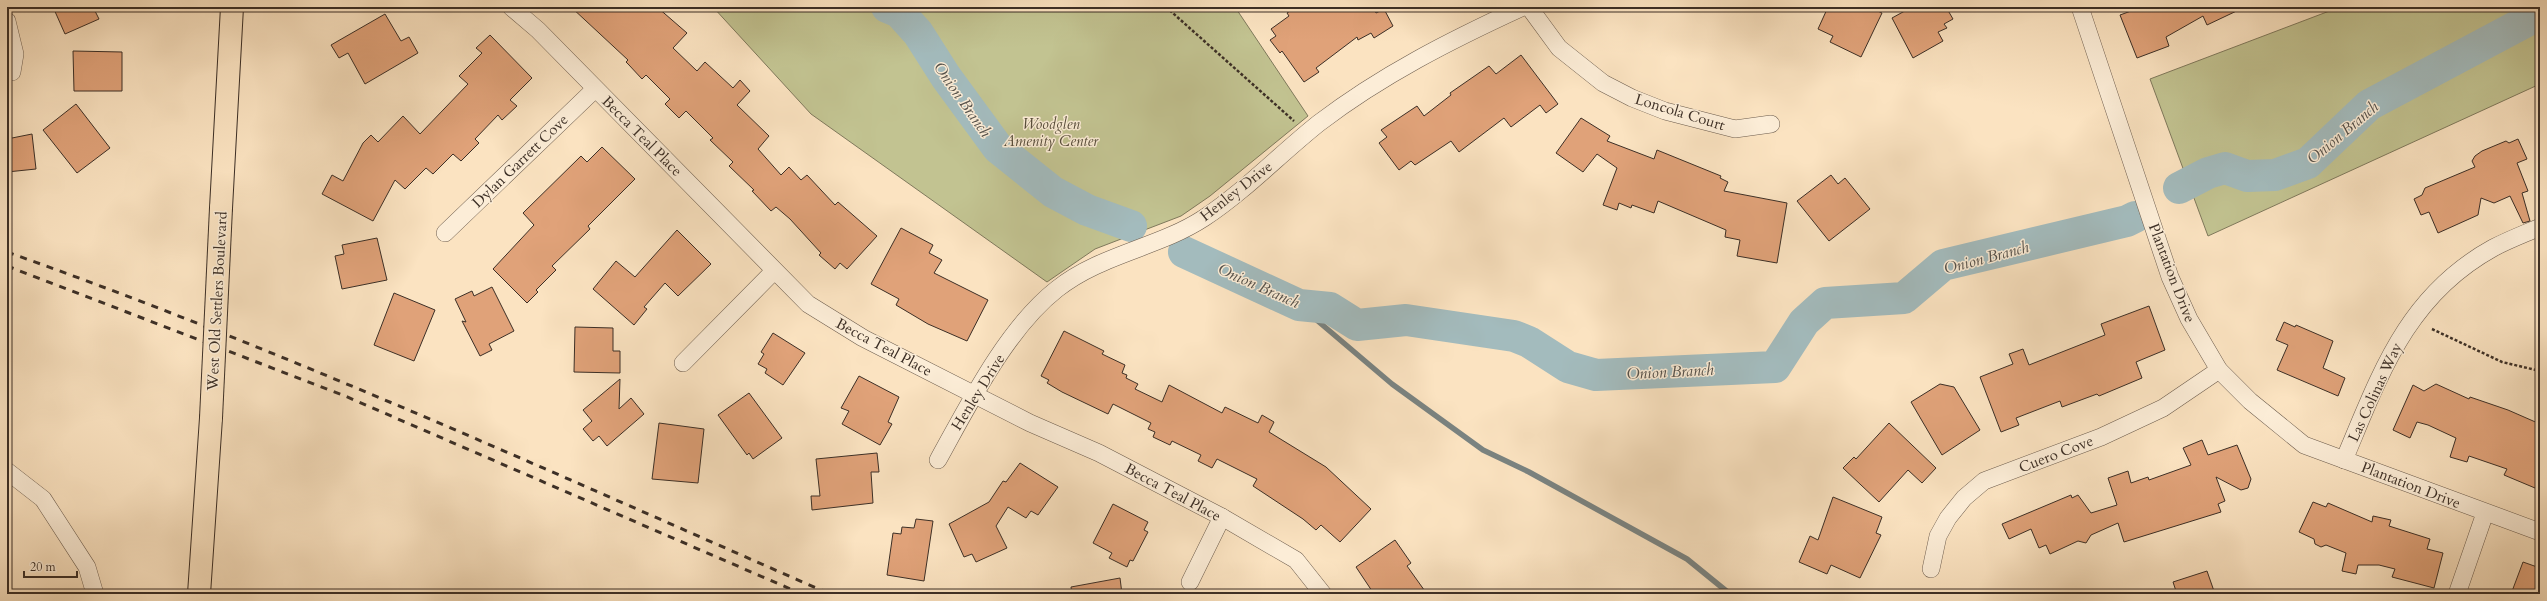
<svg xmlns="http://www.w3.org/2000/svg" width="2547" height="601" font-family="Cardo,serif">
	<style>
		.green { fill: #c2c391; stroke: #7f795c }
		.lines { fill: none; stroke-linecap: round; stroke-linejoin: round }
		.stream { stroke: #7a8381; stroke-width: 5.5 }
		.river { stroke: #a3bbbd; stroke-width: 32 }
		.building { fill: #e0a279; stroke: #3c2f26 }
		.minor-casing { stroke: #6c5c4d; stroke-width: 18 }
		.major-casing { stroke: #3c2f26; stroke-width: 24 }
		.path { stroke: #3c2f26; stroke-width: 2.5; stroke-dasharray: 3 2; stroke-linecap: butt }
		.minor { stroke: #fcedd7; stroke-width: 17 }
		.major { stroke: #fbe3c1; stroke-width: 22 }
		.rail { stroke: #3c2f26; stroke-width: 3; stroke-dasharray: 7 7; stroke-linecap: butt }
		.major-bridge-casing { stroke: #3c2f26; stroke-width: 24; stroke-linecap: butt }
		.major-bridge { stroke: #fbe3c1; stroke-width: 22 }
		.labels { text-anchor: middle; stroke-width: 3; stroke-linejoin: round; paint-order: stroke }
		.street-label { font-size: 15px; fill: #3c2f26; stroke: #fcedd7 }
		.park-label { font-size: 15px; font-style: italic; fill: #574d3b; stroke: #fcedd7 }
		.water-label { font-size: 16px; font-style: italic; fill: #56524c; stroke: #fcedd7 }
	</style>
	<rect width="100%" height="100%" fill="#fbe3c1"/>
	<filter id="stains"><feTurbulence type="fractalNoise" baseFrequency=".005" numOctaves="4"/><feColorMatrix values="0 0 0 0 .2 0 0 0 0 .09 0 0 0 0 .02 0 0 0 .5 -.17"/></filter>
	<radialGradient id="worn" r=".72"><stop offset=".6" stop-color="#630" stop-opacity="0"/><stop offset="1" stop-color="#630" stop-opacity=".3"/></radialGradient>
	<g class="green">
		<path d="M713 7H1235L1308 116 1210 196 1181 216 1095 249 1047 282 811 114Z"/>
		<path d="M2340 7H2540V84L2208 236 2150 79Z"/>
	</g>
	<g class="lines">
		<g class="stream">
			<path d="M899 12 910 7"/>
			<path d="M1299 305 1392 384 1483 450 1529 472 1687 559 1730 594"/>
		</g>
		<g class="river">
			<path d="M887 7 899 12 918 33 946 77 998 148 1053 192 1087 210 1131 226"/>
			<path d="M2179 188 2208 173 2225 168 2247 176 2275 175 2308 163 2369 105 2540 14"/>
			<path d="M1184 252 1299 305 1330 308 1357 325 1406 320 1514 336 1529 342 1568 367 1596 375 1775 367 1804 322 1825 303 1904 298 1943 265 2127 221 2135 217"/>
		</g>
	</g>
	<g class="building">
		<path d="M53 7H93L99 19 65 34Z"/>
		<path d="M571 7H657L687 33 673 48 697 71 705 62 733 88 740 80 750 91 737 105 769 136 758 149 781 175 789 167 801 180 807 175 835 205 838 202 877 236 847 269 840 263 835 269 819 255 821 253 790 219 776 207 771 211 752 191 754 190 729 166 733 162 710 140 713 138 686 111 679 118 665 104 670 99 646 75 642 79 629 65 626 62 628 60Z"/>
		<path d="M1296 7H1373L1376 13 1384 9 1393 26 1374 38 1371 33 1358 40 1357 37 1316 68 1319 72 1304 82 1282 51 1280 53 1270 40 1276 36 1271 29 1289 16 1287 13Z"/>
		<path d="M1828 7H1869L1882 13 1861 57 1830 42 1833 36 1818 29Z"/>
		<path d="M1912 7H1946L1953 19 1944 24 1947 28 1938 32 1943 41 1913 58 1892 18Z"/>
		<path d="M2142 7H2245L2207 25 2203 16 2166 37 2169 46 2137 58 2120 15Z"/>
		<path d="M385 14 401 41 409 37 418 53 365 84 348 53 339 58 331 45Z"/>
		<path d="M490 35 532 78 510 100 517 106 502 120 498 115 475 139 479 143 461 161 453 154 433 174 426 168 405 189 395 180 373 221 322 194 332 175 343 181 363 143 371 135 378 142 403 116 420 134 468 84 459 76 482 53 476 48Z"/>
		<path d="M73 51 122 52V91H74Z"/>
		<path d="M1521 55 1558 104 1546 113 1540 105 1511 127 1504 118 1459 152 1451 141 1415 165 1411 161 1399 170 1379 143 1387 137 1381 130 1417 106 1424 116 1451 95 1450 93 1489 66 1496 74Z"/>
		<path d="M76 104 110 148 77 173 43 130Z"/>
		<path d="M1581 118 1610 136 1607 141 1654 159 1657 150 1721 176 1720 178 1728 182 1724 191 1787 203 1777 263 1737 256 1740 240 1725 237 1726 230 1658 201 1654 213 1632 205 1631 208 1619 203 1617 210 1603 205 1617 168 1597 154 1583 172 1556 153Z"/>
		<path d="M32 134 36 169 7 172V139Z"/>
		<path d="M2518 139 2527 159 2517 163 2528 191 2522 193 2530 221 2523 223 2510 196 2494 203 2481 198 2478 215 2438 233 2429 212 2421 215 2414 199 2422 195 2425 188 2475 167 2472 161 2475 156 2482 151 2506 141 2509 143Z"/>
		<path d="M602 147 635 179 588 226 590 229 552 266 556 270 536 290 538 292 527 303 493 269 534 225 523 213 581 156 587 162Z"/>
		<path d="M1831 175 1838 184 1845 178 1870 209 1829 241 1797 201Z"/>
		<path d="M901 228 933 245 929 253 942 260 934 273 988 300 967 341 928 324 896 305 899 299 871 284Z"/>
		<path d="M677 230 711 264 678 296 665 283 644 307 647 309 634 325 593 289 616 261 635 277Z"/>
		<path d="M377 238 387 280 342 289 335 256 344 254 342 245Z"/>
		<path d="M492 287 514 331 489 344 492 350 480 356 462 321 466 322 455 299 472 291 474 296Z"/>
		<path d="M394 293 435 310 414 361 374 345Z"/>
		<path d="M2149 306 2165 350 2136 362 2142 378 2099 396 2097 394 2062 407 2060 401 2016 418 2019 425 2001 432 1980 377 2013 364 2009 354 2023 349 2029 365 2105 335 2101 324Z"/>
		<path d="M2284 322 2295 327 2296 325 2333 341 2323 368 2345 378 2338 396 2277 370 2288 345 2276 340Z"/>
		<path d="M575 327 613 328V351H620V373L574 372Z"/>
		<path d="M1064 331 1104 351 1102 354 1125 365 1122 373 1127 375 1126 378 1138 384 1135 389 1162 402 1169 385 1222 413 1225 407 1258 423 1262 415 1274 422 1269 432 1326 467 1371 509 1340 542 1321 525 1316 530 1303 519 1253 486 1257 479 1217 459 1212 468 1198 461 1201 455 1172 441 1170 445 1153 437 1155 432 1148 429 1151 423 1113 404 1108 414 1062 392 1047 383 1049 380 1041 376Z"/>
		<path d="M773 333 805 353 783 385 765 373 767 369 758 364 764 354 761 352Z"/>
		<path d="M859 376 899 397 888 422 892 424 880 445 842 424 849 411 841 408Z"/>
		<path d="M620 379 619 409 631 398 644 414 607 446 599 436 593 441 583 429 592 421 583 410Z"/>
		<path d="M1940 384 1954 387 1980 430 1942 455 1911 402Z"/>
		<path d="M2436 384 2469 399 2470 397 2508 410 2540 424V476L2535 488 2504 475 2507 469 2469 456 2467 462 2450 457 2456 438 2428 425 2417 422 2410 438 2393 430 2413 385 2424 391Z"/>
		<path d="M749 393 782 438 753 459 749 453 747 455 718 415Z"/>
		<path d="M659 423 704 429 698 483 652 479Z"/>
		<path d="M1889 423 1936 468 1922 483 1908 470 1879 502 1843 468 1854 457 1856 459Z"/>
		<path d="M2202 440 2208 455 2237 445 2251 479 2248 488 2241 490 2216 477 2225 501 2218 504 2221 512 2124 542 2118 523 2091 535 2086 543 2078 541 2050 554 2046 545 2039 548 2031 529 2009 539 2002 524 2071 495 2072 498 2078 495 2091 513 2117 505 2108 478 2128 471 2131 483 2148 477 2149 480 2191 465 2183 448Z"/>
		<path d="M877 453 879 472H871L873 503 812 510 811 496H820L816 459Z"/>
		<path d="M1020 463 1058 487 1038 515 1031 511 1026 518 1008 507 996 526 1007 548 976 562 972 554 964 557 949 524 989 502 1003 481 1006 482Z"/>
		<path d="M1833 497 1882 517 1876 533 1881 535 1860 578 1831 565 1827 574 1799 562 1810 536 1818 540Z"/>
		<path d="M2313 502 2326 507 2328 503 2372 522 2373 516 2391 520 2389 526 2430 539 2427 549 2443 553 2434 588 2392 577 2395 569 2379 565H2358L2356 574 2342 571 2346 553 2326 545 2321 547 2315 544 2314 539 2299 532Z"/>
		<path d="M1113 504 1148 522 1144 530 1148 532 1133 561 1130 560 1127 567 1109 558 1112 553 1093 543Z"/>
		<path d="M916 519 933 521 924 581 887 575 893 533 901 534 902 527 914 528Z"/>
		<path d="M1395 540 1411 563 1407 566 1427 594H1374L1356 567Z"/>
		<path d="M2523 562 2540 568V594H2511Z"/>
		<path d="M2207 571 2215 594H2177L2173 582Z"/>
		<path d="M1120 578 1122 594H1072L1071 587Z"/>
	</g>
	<g class="lines">
		<defs>
			<g id="minor">
				<path d="M511 7 538 30 808 304 863 338 1030 423 1099 453 1222 517 1296 560 1323 594"/>
				<path d="M1529 7 1559 48 1603 83 1632 98 1665 111 1735 129 1771 124"/>
				<path d="M2080 7 2170 277 2189 319 2219 370 2250 401 2304 445 2540 532"/>
				<path d="M7 21 15 54 12 72"/>
				<path d="M445 233 595 89"/>
				<path d="M683 363 774 271"/>
				<path d="M938 460C969 404 1007 328 1057 289 1101 254 1158 248 1204 218 1245 191 1280 154 1319 123 1382 75 1451 40 1523 7"/>
				<path d="M2344 460C2380 375 2406 296 2493 248 2508 240 2524 234 2540 227"/>
				<path d="M7 471 43 499 87 567 95 594"/>
				<path d="M1931 569 1938 536 1948 518 1964 498 1984 481 2101 437 2163 408 2219 370"/>
				<path d="M1190 582 1222 517"/>
				<path d="M2457 594 2485 513"/>
			</g>
			<g id="major">
				<path d="M221 208 232 7"/>
				<path d="M199 594 211 418"/>
			</g>
		</defs>
		<use href="#minor" class="minor-casing"/>
		<use href="#major" class="major-casing"/>
		<g class="path">
			<path d="M1166 7 1294 121"/>
			<path d="M2432 329 2502 362 2540 371"/>
		</g>
		<use href="#minor" class="minor"/>
		<use href="#major" class="major"/>
		<g class="rail">
			<path d="M7 252C287 351 558 475 830 594"/>
			<path d="M7 266 345 396 802 594"/>
		</g>
		<defs>
			<path id="major-bridge" d="M211 418 221 208"/>
		</defs>
		<use href="#major-bridge" class="major-bridge-casing"/>
		<use href="#major-bridge" class="major-bridge"/>
	</g>
	<g class="labels">
		<g class="street-label">
			<text transform="translate(1680 112) rotate(17)" y="5">Loncola Court</text>
			<text transform="translate(642 136) rotate(45)" y="5">Becca Teal Place</text>
			<text transform="translate(520 161) rotate(-44)" y="5">Dylan Garrett Cove</text>
			<text transform="translate(1236 191) rotate(-38)" y="5">Henley Drive</text>
			<text transform="translate(2172 273) rotate(69)" y="5">Plantation Drive</text>
			<text transform="translate(217 301) rotate(-87)" y="5">West Old Settlers Boulevard</text>
			<text transform="translate(884 347) rotate(28)" y="5">Becca Teal Place</text>
			<text transform="translate(978 392) rotate(-58)" y="5">Henley Drive</text>
			<text transform="translate(2375 392) rotate(-65)" y="5">Las Colinas Way</text>
			<text transform="translate(2056 454) rotate(-21)" y="5">Cuero Cove</text>
			<text transform="translate(2411 485) rotate(21)" y="5">Plantation Drive</text>
			<text transform="translate(1173 492) rotate(28)" y="5">Becca Teal Place</text>
		</g>
		<g class="park-label">
			<text x="1051" y="129">Woodglen<tspan x="1051" dy="17">Amenity Center</tspan></text>
		</g>
		<g class="water-label">
			<text transform="translate(963 99) rotate(55)" y="6">Onion Branch</text>
			<text transform="translate(2342 132) rotate(-40)" y="6">Onion Branch</text>
			<text transform="translate(1986 257) rotate(-15)" y="6">Onion Branch</text>
			<text transform="translate(1259 285) rotate(24)" y="6">Onion Branch</text>
			<text transform="translate(1670 371) rotate(-3)" y="6">Onion Branch</text>
		</g>
	</g>
	<rect width="2547" height="601" fill="none" stroke="#fbe3c1" stroke-width="24"/>
	<rect x="8" y="8" width="2531" height="585" fill="none" stroke="#3c2f26" stroke-width="2"/>
	<rect x="12" y="12" width="2523" height="577" fill="none" stroke="#3c2f26"/>
	<path d="M24 571v6h53v-6" fill="none" stroke="#3c2f26" stroke-width="2"/>
	<text x="30" y="571" font-size="12" fill="#3c2f26" stroke="#fcedd7" stroke-width="3" paint-order="stroke">20 m</text>
	<rect width="100%" height="100%" filter="url(#stains)"/>
	<rect width="100%" height="100%" fill="url(#worn)"/>
</svg>
